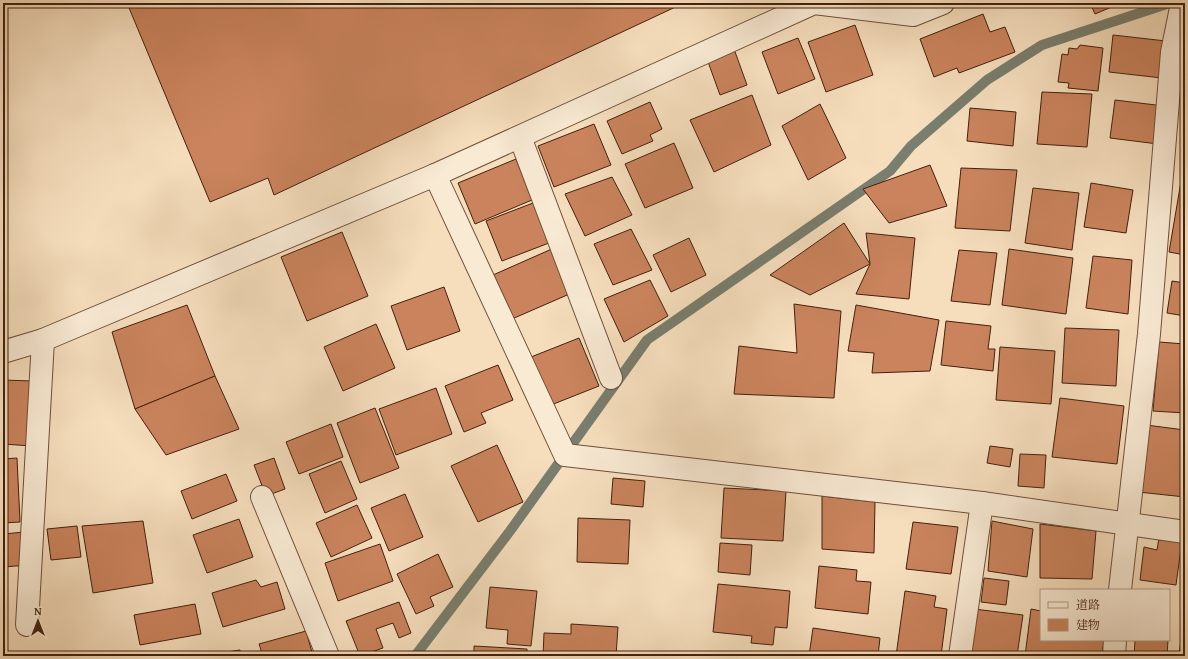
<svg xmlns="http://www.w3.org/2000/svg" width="1188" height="659" font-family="'Gentium Book Plus','Noto Serif JP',serif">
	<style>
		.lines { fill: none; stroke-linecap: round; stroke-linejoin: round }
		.stream { stroke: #797e6e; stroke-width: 10 }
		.building { fill: #ca835d; stroke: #42210d }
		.minor-casing { stroke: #6f5039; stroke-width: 24 }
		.minor { stroke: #f9ead4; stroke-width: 22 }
	</style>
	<rect width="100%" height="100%" fill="#f6debd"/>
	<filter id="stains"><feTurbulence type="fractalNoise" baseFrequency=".005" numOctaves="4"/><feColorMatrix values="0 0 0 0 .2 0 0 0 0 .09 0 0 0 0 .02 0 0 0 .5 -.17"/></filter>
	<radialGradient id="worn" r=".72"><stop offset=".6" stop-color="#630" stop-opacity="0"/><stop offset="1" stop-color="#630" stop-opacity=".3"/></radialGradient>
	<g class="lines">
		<path class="stream" d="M415 656 510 531 647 340 890 171 911 146 987 80 1042 45 1170 3"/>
	</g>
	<g class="building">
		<path d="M127 3H684L274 195 268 178 210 202Z"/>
		<path d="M1090 3H1121L1095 14Z"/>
		<path d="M983 14 990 32 1005 27 1015 52 959 73 957 68 934 77 920 39Z"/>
		<path d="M855 25 873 75 826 92 808 42Z"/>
		<path d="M1113 35 1166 41 1162 78 1109 72Z"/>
		<path d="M798 38 815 79 778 94 762 52Z"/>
		<path d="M1080 45 1103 48 1098 91 1068 88 1069 83 1058 82 1062 54 1068 55 1069 48 1077 49Z"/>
		<path d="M734 49 747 85 720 95 707 59Z"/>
		<path d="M1042 92 1092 94 1087 147 1037 144Z"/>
		<path d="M752 95 771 145 714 172 690 120Z"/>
		<path d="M1115 100 1164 106 1158 144 1110 138Z"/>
		<path d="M650 102 662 129 650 135 653 141 622 154 607 121Z"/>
		<path d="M820 104 846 158 808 180 782 126Z"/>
		<path d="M970 108 1016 112 1013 146 967 141Z"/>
		<path d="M594 124 611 165 554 187 538 146Z"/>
		<path d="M674 143 693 188 645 208 625 164Z"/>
		<path d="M1185 158V255L1169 252Z"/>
		<path d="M516 159 532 200 475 224 458 183Z"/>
		<path d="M930 165 947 206 889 223 863 189Z"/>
		<path d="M961 168 1017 170 1010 231 955 228Z"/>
		<path d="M612 177 632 215 585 236 565 194Z"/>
		<path d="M1091 183 1133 190 1126 233 1084 227Z"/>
		<path d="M1033 188 1079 193 1072 250 1025 243Z"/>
		<path d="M533 203 549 243 502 261 486 221Z"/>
		<path d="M844 223 870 264 810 295 770 275Z"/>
		<path d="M631 229 652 270 613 285 594 244Z"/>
		<path d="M342 232 368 296 307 321 281 257Z"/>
		<path d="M866 233 915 238 909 299 856 294 870 264Z"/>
		<path d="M689 238 706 275 671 292 653 255Z"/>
		<path d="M554 248 574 292 512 319 493 275Z"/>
		<path d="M1009 249 1073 258 1066 314 1002 305Z"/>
		<path d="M959 250 997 253 990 305 951 301Z"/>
		<path d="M1093 256 1132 260 1128 314 1086 308Z"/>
		<path d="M650 280 668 316 624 342 604 299Z"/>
		<path d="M1172 281 1185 283V316L1167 313Z"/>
		<path d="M444 287 460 331 407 350 391 306Z"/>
		<path d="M794 304 841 311 834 398 734 394 739 346 797 353Z"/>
		<path d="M187 305 215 376 135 409 112 332Z"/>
		<path d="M856 305 939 320 930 371 872 373 874 353 848 351Z"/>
		<path d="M946 321 991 326 988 349H995L993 371 941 365Z"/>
		<path d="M376 324 395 368 343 391 324 347Z"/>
		<path d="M1065 328 1119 330 1116 386 1062 383Z"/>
		<path d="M579 338 599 386 551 405 531 357Z"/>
		<path d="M1159 342 1185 344V413L1153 411Z"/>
		<path d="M1000 347 1055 351 1051 404 996 400Z"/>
		<path d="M498 365 513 400 481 413 486 423 464 432 445 386Z"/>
		<path d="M215 376 239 429 166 455 135 409Z"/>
		<path d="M3 380 32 381V446L3 444Z"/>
		<path d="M436 388 452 434 396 455 379 409Z"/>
		<path d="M1060 398 1124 406 1117 464 1052 457Z"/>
		<path d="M375 408 399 468 360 483 337 423Z"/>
		<path d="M331 424 343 457 299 474 286 442Z"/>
		<path d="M1146 425 1185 430V497L1138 492Z"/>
		<path d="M497 445 523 502 478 522 451 466Z"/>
		<path d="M990 446 1013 449 1010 467 987 463Z"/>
		<path d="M1020 454 1046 455 1044 488 1018 486Z"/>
		<path d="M17 458 20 522 3 523V459Z"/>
		<path d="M274 458 285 489 266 496 254 465Z"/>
		<path d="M341 461 357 499 325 513 309 474Z"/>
		<path d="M226 474 237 501 192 519 181 491Z"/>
		<path d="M613 478 645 481 643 507 611 504Z"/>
		<path d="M724 488 786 491 783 541 721 538Z"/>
		<path d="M405 494 423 537 389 551 371 508Z"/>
		<path d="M822 496 875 502 874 553 822 549Z"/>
		<path d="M357 505 372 538 331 557 316 523Z"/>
		<path d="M578 518 630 520 628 564 577 562Z"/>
		<path d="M239 519 253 557 207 573 193 535Z"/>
		<path d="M143 521 153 583 93 593 82 526Z"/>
		<path d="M992 521 1033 529 1027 577 988 571Z"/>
		<path d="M913 522 958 527 951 574 906 569Z"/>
		<path d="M1040 524 1096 531 1092 579 1040 578Z"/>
		<path d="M77 526 81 557 51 560 47 529Z"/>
		<path d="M25 532 29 565 3 567V534Z"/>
		<path d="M1159 538 1182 541 1176 585 1140 580 1144 547 1157 550Z"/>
		<path d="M720 543 752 545 750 575 718 572Z"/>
		<path d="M380 544 393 581 338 601 325 563Z"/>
		<path d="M438 554 453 587 430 597 434 606 416 614 397 574Z"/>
		<path d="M819 566 857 570 856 581 871 582 868 614 815 608Z"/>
		<path d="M984 578 1009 581 1006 605 981 602Z"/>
		<path d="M256 580 261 587 277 582 285 609 223 627 212 593Z"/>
		<path d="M718 584 790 591 787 628 775 627 773 645 751 643 752 636 713 632Z"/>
		<path d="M490 587 537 591 531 646 507 644 508 630 486 628Z"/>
		<path d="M905 591 936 596 934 607 947 609 941 656H896Z"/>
		<path d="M399 602 411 633 399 638 393 623 376 629 383 648 360 656 346 621Z"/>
		<path d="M195 604 201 634 140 645 134 615Z"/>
		<path d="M974 609 1023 615 1017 656H967Z"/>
		<path d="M1031 609 1041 611V640H1104L1102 656H1025Z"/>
		<path d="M571 624 618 627 616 656H543L544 633 571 634Z"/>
		<path d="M813 628 880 638 878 656H809Z"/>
		<path d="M1182 630H1185V656H1179Z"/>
		<path d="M306 631 313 656H263L259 644Z"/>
		<path d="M1135 640H1168L1167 656H1134Z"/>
		<path d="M474 646 527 649V656H453V654L474 655Z"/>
		<path d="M240 650 241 656H207V655Z"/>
	</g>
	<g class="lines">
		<defs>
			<g id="minor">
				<path d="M520 137 611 378"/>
				<path d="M435 175 565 455 982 503 1185 532"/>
				<path d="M3 352 43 340 435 175 814 3 913 15 943 3"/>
				<path d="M262 497 328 656"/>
				<path d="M1120 590 1149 334 1172 52 1182 3"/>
				<path d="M27 625 43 340"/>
				<path d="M960 656 982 503"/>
				<path d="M1114 656 1115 640"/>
			</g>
		</defs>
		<use href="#minor" class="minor-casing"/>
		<use href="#minor" class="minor"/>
	</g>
	<rect width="1188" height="659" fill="none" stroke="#f6debd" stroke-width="16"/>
	<rect x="4" y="4" width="1180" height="651" fill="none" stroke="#42210d" stroke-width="2"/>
	<rect x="8" y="8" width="1172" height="643" fill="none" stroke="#42210d"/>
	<rect x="1040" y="589" width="130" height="52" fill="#f9ead4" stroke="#b09a84"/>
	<rect x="1048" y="602" width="20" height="6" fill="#f9ead4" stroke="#b09a84"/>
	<text x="1076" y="609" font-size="12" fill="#42210d">道路</text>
	<rect x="1048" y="619" width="20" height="12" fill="#ca835d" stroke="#b09a84"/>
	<text x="1076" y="629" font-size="12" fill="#42210d">建物</text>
	<g transform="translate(38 621)" stroke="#f9ead4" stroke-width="3" paint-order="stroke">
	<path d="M0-3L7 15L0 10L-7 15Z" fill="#42210d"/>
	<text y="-6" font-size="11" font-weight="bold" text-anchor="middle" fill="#42210d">N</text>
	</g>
	<rect width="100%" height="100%" filter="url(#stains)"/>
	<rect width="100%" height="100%" fill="url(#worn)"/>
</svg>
